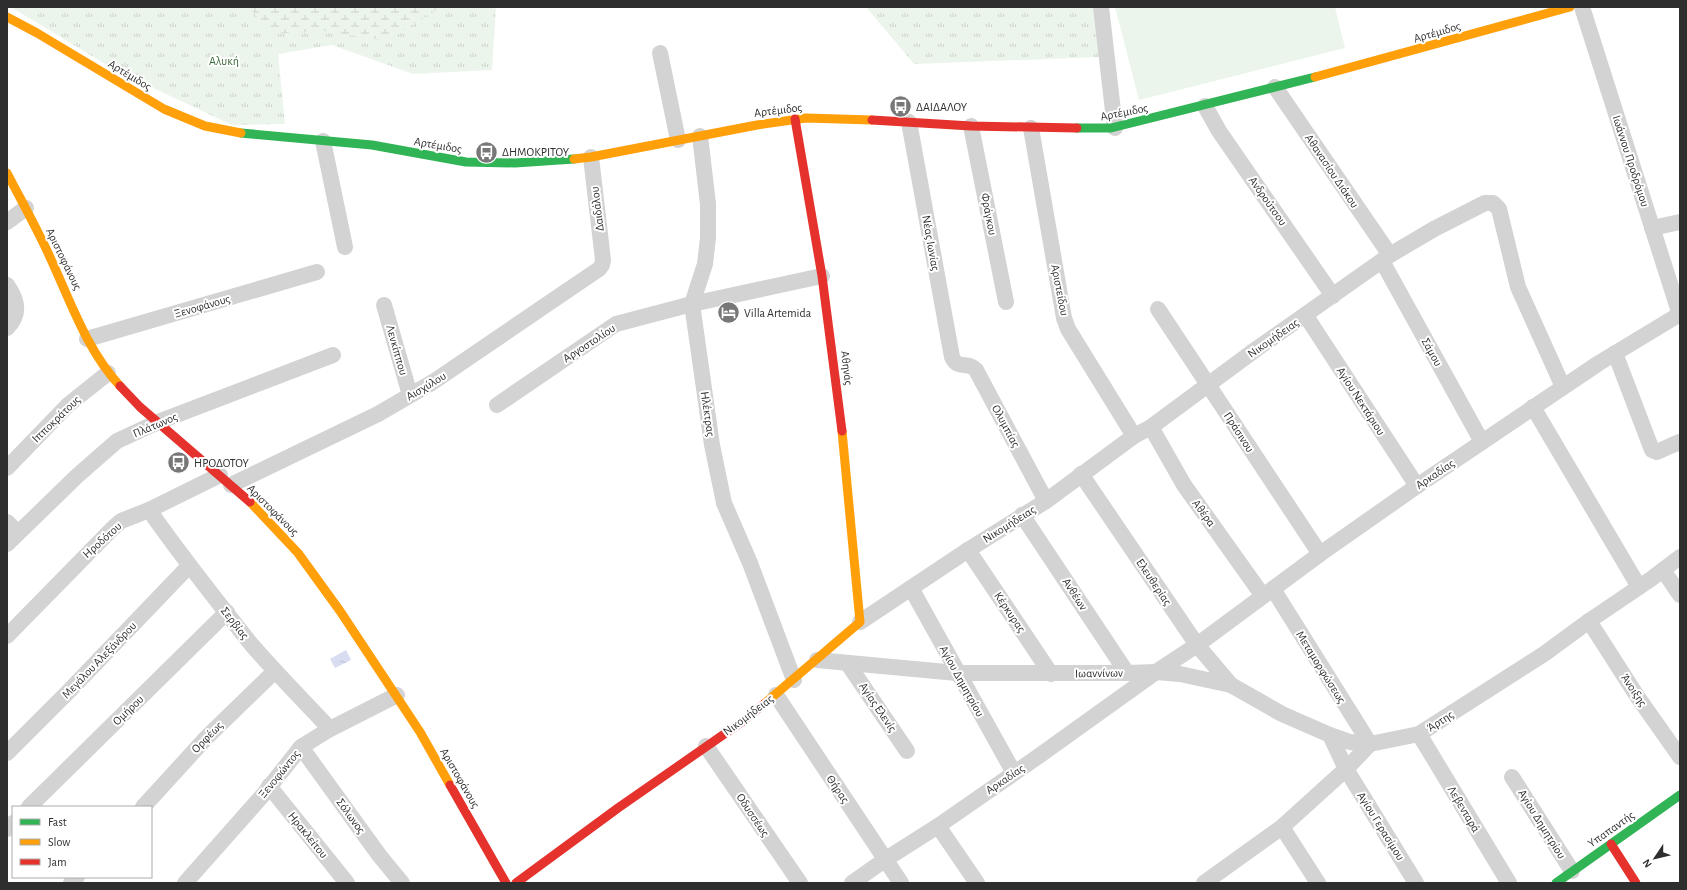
<svg xmlns="http://www.w3.org/2000/svg" width="1687" height="890" font-family="'Alegreya Sans',sans-serif">
	<style>
		.grass { fill: url(#grass-tufts) }
		.wetland { fill: url(#wetland-marsh) }
		.pitch { fill: #ecf5eb }
		.water { fill: url(#water-ripples) }
		.lines { fill: none; stroke-linecap: round; stroke-linejoin: round }
		.street { stroke: #d3d3d3; stroke-width: 16 }
		.fast { stroke: #30b455; stroke-width: 9 }
		.slow { stroke: #ff9f0a; stroke-width: 9 }
		.jam { stroke: #e5322d; stroke-width: 9 }
		.labels { text-anchor: middle; stroke-width: 4; stroke-linejoin: round; paint-order: stroke }
		.street-label { font-size: 12px; fill: #2e2e2e; stroke: #fff }
		.park-label { font-size: 12px; fill: #3c6b3a; stroke: #fff }
		.poi-label { font-size: 12px; fill: #2e2e2e; stroke: #fff; text-anchor: start }
	</style>
	<defs>
		<pattern id="grass-tufts" width="24" height="20" patternUnits="userSpaceOnUse"><rect width="24" height="20" fill="#ecf5eb"/><path d="M3 7l-1-3M5 7V3M7 7l1-3M15 17l-1-3M17 17v-4M19 17l1-3" fill="none" stroke="#cbd2ca"/></pattern>
		<pattern id="wetland-marsh" width="20" height="14" patternUnits="userSpaceOnUse"><rect width="20" height="14" fill="#ecf5eb"/><path d="M1 5h8M5 5V1M11 12h8M15 12V8" fill="none" stroke="#cbd2ca"/></pattern>
		<pattern id="water-ripples" width="26" height="14" patternUnits="userSpaceOnUse"><rect width="26" height="14" fill="#d8ddf2"/><path d="M2 4q2-2 4 0t4 0M15 11q2-2 4 0t4 0" fill="none" stroke="#babed0"/></pattern>
	</defs>
	<rect width="100%" height="100%" fill="#fff"/>
	<g class="grass">
		<path d="M11 7H496L492 70 413 74 332 45 278 54 285 124 232 125 115 70Z"/>
		<path d="M866 7H1094L1100 57 914 64Z"/>
	</g>
	<path class="wetland" d="M246 7H441L387 41 324 31 271 34 254 13Z"/>
	<path class="pitch" d="M1115 7H1335L1345 48 1139 100Z"/>
	<path class="water" d="M346 650 351 660 335 668 330 659Z"/>
	<g class="lines">
		<g class="street">
			<path d="M1101 7 1115 128"/>
			<path d="M1582 7 1680 315"/>
			<path d="M660 53 678 140"/>
			<path d="M1275 87 1390 255"/>
			<path d="M1205 106 1219 131 1333 296"/>
			<path d="M909 122 952 357C957 370 969 361 976 370L1046 501"/>
			<path d="M971 126 1006 302"/>
			<path d="M1031 128 1064 318 1068 329 1134 436"/>
			<path d="M700 136 708 204V238L705 264 692 304 712 445 724 503 750 563 794 680"/>
			<path d="M323 141 345 247"/>
			<path d="M7 222 26 208"/>
			<path d="M1652 228 1680 222"/>
			<path d="M1382 261 1482 442"/>
			<path d="M7 285C17 299 21 314 7 328"/>
			<path d="M384 305 410 395"/>
			<path d="M1158 309 1320 554"/>
			<path d="M1306 316 1417 486"/>
			<path d="M87 339 317 272"/>
			<path d="M1615 353 1652 450 1657 452 1679 442 1680 444"/>
			<path d="M497 405 616 324 692 304 822 276"/>
			<path d="M1533 407 1639 587"/>
			<path d="M1151 427 1184 485 1263 596"/>
			<path d="M7 468 68 405 108 373"/>
			<path d="M1081 474 1197 645 1231 685"/>
			<path d="M231 485 378 414 433 382 599 269 602 265 603 260 591 157"/>
			<path d="M149 510C181 556 216 600 251 644 276 673 304 701 330 729"/>
			<path d="M1022 515 1127 673"/>
			<path d="M7 522 18 533"/>
			<path d="M7 544 77 476 117 441 158 422 333 355"/>
			<path d="M968 550 1051 674"/>
			<path d="M1663 570 1680 595"/>
			<path d="M911 588 1014 773"/>
			<path d="M1273 589 1370 744"/>
			<path d="M1589 621 1637 696 1680 757"/>
			<path d="M860 622 968 550 1046 501 1134 436 1151 427 1255 350 1390 255 1434 229 1485 203H1493L1499 209 1518 287 1563 387"/>
			<path d="M7 636 112 529 121 521 149 510 220 475"/>
			<path d="M817 660 957 673H1127L1156 672 1180 674 1231 685 1282 714 1330 735 1346 769 1416 883"/>
			<path d="M848 664 907 751"/>
			<path d="M776 695 901 883"/>
			<path d="M1419 734 1509 883"/>
			<path d="M1330 735 1350 742 1370 744"/>
			<path d="M706 746 800 883"/>
			<path d="M301 747 379 855 402 883"/>
			<path d="M7 753 69 691 189 566"/>
			<path d="M1512 777 1572 871"/>
			<path d="M269 786 347 883"/>
			<path d="M29 807 227 612"/>
			<path d="M143 807 207 737 275 671"/>
			<path d="M938 826 977 883"/>
			<path d="M1282 827 1318 883"/>
			<path d="M7 829 13 823"/>
			<path d="M71 883 77 877"/>
			<path d="M185 883 263 795 301 747 330 729 397 695"/>
			<path d="M852 883 886 859 938 826 1036 758 1156 672 1197 645 1320 554 1417 486 1599 363 1680 314"/>
			<path d="M1204 883 1282 827 1346 769 1370 744 1419 734 1544 654 1589 621 1651 579 1680 557"/>
		</g>
		<g class="fast">
			<path d="M1077 128H1111L1315 77"/>
			<path d="M241 133 372 145 466 162 515 163 574 159"/>
			<path d="M1556 883 1680 795"/>
		</g>
		<g class="slow">
			<path d="M7 17 37 33 164 109 205 126 241 133"/>
			<path d="M1315 77 1570 7"/>
			<path d="M574 159 591 157 757 125 806 118 872 120"/>
			<path d="M7 173C21 200 36 227 49 255 70 300 86 349 120 386"/>
			<path d="M250 502 298 553 340 611 420 732 450 785"/>
			<path d="M764 704 860 622 842 431"/>
		</g>
		<g class="jam">
			<path d="M795 119 822 276 842 431"/>
			<path d="M872 120 971 126 1077 128"/>
			<path d="M120 386 140 407 250 502"/>
			<path d="M450 785 506 883"/>
			<path d="M1611 844 1636 883"/>
			<path d="M516 883 618 808 743 721 764 704"/>
		</g>
	</g>
	<defs>
		<symbol id="bus-disc" viewBox="-11 -11 22 22"><circle r="9.5" fill="#777" stroke="#fff"/><path d="M-5-6H5V4H4V6H2V4H-2V6H-4V4H-5ZM-3.5-4V0h7V-4ZM-3.5 1.2v1.5H-2V1.2ZM2 1.2v1.5H3.5V1.2Z" fill="#fff"/></symbol>
		<symbol id="hotel-disc" viewBox="-11 -11 22 22"><circle r="9.5" fill="#777" stroke="#fff"/><path d="M-6-4.5h1.5V1H6V5H4.5V3h-9V5H-6ZM-4 0a1.8 1.8 0 1 1 3.6 0ZM.5 0V-2.5h3Q6-2.5 6 0Z" fill="#fff"/></symbol>
	</defs>
	<g fill-rule="evenodd">
		<use href="#bus-disc" x="888" y="94" width="25" height="25"/>
		<use href="#bus-disc" x="474" y="140" width="25" height="25"/>
		<use href="#hotel-disc" x="716" y="300" width="25" height="25"/>
		<use href="#bus-disc" x="166" y="450" width="25" height="25"/>
	</g>
	<g class="labels">
		<g class="street-label">
			<text transform="translate(1437 32) rotate(-16)" y="4">Αρτέμιδος</text>
			<text transform="translate(130 75) rotate(31)" y="4">Αρτέμιδος</text>
			<text transform="translate(778 110) rotate(-7)" y="4">Αρτέμιδος</text>
			<text transform="translate(1124 112) rotate(-11)" y="4">Αρτέμιδος</text>
			<text transform="translate(438 145) rotate(10)" y="4">Αρτέμιδος</text>
			<text transform="translate(1631 161) rotate(72)" y="4">Ιωάννου Προδρόμου</text>
			<text transform="translate(1332 171) rotate(56)" y="4">Αθανασίου Διάκου</text>
			<text transform="translate(1268 201) rotate(55)" y="4">Ανδρούτσου</text>
			<text transform="translate(597 209) rotate(-97)" y="4">Δαιδάλου</text>
			<text transform="translate(989 214) rotate(79)" y="4">Φράγκου</text>
			<text transform="translate(931 243) rotate(80)" y="4">Νέας Ιωνίας</text>
			<text transform="translate(64 259) rotate(64)" y="4">Αριστοφάνους</text>
			<text transform="translate(1060 290) rotate(79)" y="4">Αριστείδου</text>
			<text transform="translate(202 306) rotate(-16)" y="4">Ξενοφάνους</text>
			<text transform="translate(1273 338) rotate(-35)" y="4">Νικομήδειας</text>
			<text transform="translate(589 343) rotate(-33)" y="4">Αργοστολίου</text>
			<text transform="translate(397 350) rotate(74)" y="4">Λενκίππου</text>
			<text transform="translate(1432 352) rotate(61)" y="4">Σάμου</text>
			<text transform="translate(847 368) rotate(83)" y="4">Αθηνάς</text>
			<text transform="translate(426 386) rotate(-31)" y="4">Αισχύλου</text>
			<text transform="translate(1361 401) rotate(57)" y="4">Αγίου Νεκτάριου</text>
			<text transform="translate(708 414) rotate(82)" y="4">Ηλέκτρας</text>
			<text transform="translate(56 419) rotate(-44)" y="4">Ιπποκράτους</text>
			<text transform="translate(155 425) rotate(-23)" y="4">Πλάτωνος</text>
			<text transform="translate(1006 426) rotate(62)" y="4">Ολυμπίας</text>
			<text transform="translate(1239 432) rotate(57)" y="4">Πράσινου</text>
			<text transform="translate(1435 474) rotate(-34)" y="4">Αρκαδίας</text>
			<text transform="translate(273 510) rotate(45)" y="4">Αριστοφάνους</text>
			<text transform="translate(1204 513) rotate(54)" y="4">Αθέρα</text>
			<text transform="translate(1009 524) rotate(-32)" y="4">Νικομήδειας</text>
			<text transform="translate(102 540) rotate(-42)" y="4">Ηροδότου</text>
			<text transform="translate(1154 582) rotate(56)" y="4">Ελευθερίας</text>
			<text transform="translate(1075 594) rotate(57)" y="4">Ανθέων</text>
			<text transform="translate(1010 612) rotate(56)" y="4">Κέρκυρας</text>
			<text transform="translate(235 623) rotate(52)" y="4">Σερβίας</text>
			<text transform="translate(99 660) rotate(-46)" y="4">Μεγάλου Αλεξάνδρου</text>
			<text transform="translate(1321 667) rotate(58)" y="4">Μεταμορφώσεως</text>
			<text transform="translate(1099 673) rotate(-1)" y="4">Ιωαννίνων</text>
			<text transform="translate(962 681) rotate(61)" y="4">Αγίου Δημητρίου</text>
			<text transform="translate(1634 690) rotate(56)" y="4">Άνοιξης</text>
			<text transform="translate(878 707) rotate(56)" y="4">Αγίας Ελενίς</text>
			<text transform="translate(128 710) rotate(-44)" y="4">Ομήρου</text>
			<text transform="translate(748 715) rotate(-37)" y="4">Νικομήδειας</text>
			<text transform="translate(1440 721) rotate(-33)" y="4">Άρτης</text>
			<text transform="translate(207 737) rotate(-46)" y="4">Ορφέως</text>
			<text transform="translate(279 774) rotate(-51)" y="4">Ξενοφώντος</text>
			<text transform="translate(460 778) rotate(60)" y="4">Αριστοφάνους</text>
			<text transform="translate(1005 779) rotate(-34)" y="4">Αρκαδίας</text>
			<text transform="translate(838 789) rotate(56)" y="4">Θήρας</text>
			<text transform="translate(1464 809) rotate(59)" y="4">Λεβενταρά</text>
			<text transform="translate(753 815) rotate(56)" y="4">Οδυσσέως</text>
			<text transform="translate(351 816) rotate(54)" y="4">Σόλωνος</text>
			<text transform="translate(1542 824) rotate(58)" y="4">Αγίου Δημητρίου</text>
			<text transform="translate(1381 826) rotate(58)" y="4">Αγίου Γερασίμου</text>
			<text transform="translate(1611 829) rotate(-35)" y="4">Υπαπαντής</text>
			<text transform="translate(308 835) rotate(51)" y="4">Ηρακλείτου</text>
		</g>
		<g class="park-label">
			<text x="224" y="65">Αλυκή</text>
		</g>
		<g class="poi-label">
			<text x="916" y="111">ΔΑΙΔΑΛΟΥ</text>
			<text x="502" y="156">ΔΗΜΟΚΡΙΤΟΥ</text>
			<text x="744" y="317">Villa Artemida</text>
			<text x="194" y="467">ΗΡΟΔΟΤΟΥ</text>
		</g>
	</g>
	<rect width="1687" height="890" fill="none" stroke="#2e2e2e" stroke-width="16"/>
	<rect x="12" y="806" width="140" height="72" fill="#ffffff" stroke="#ababab"/>
	<rect x="20" y="819" width="20" height="6" fill="#30b455" stroke="#ababab"/>
	<text x="48" y="826" font-size="12" fill="#2e2e2e">Fast</text>
	<rect x="20" y="839" width="20" height="6" fill="#ff9f0a" stroke="#ababab"/>
	<text x="48" y="846" font-size="12" fill="#2e2e2e">Slow</text>
	<rect x="20" y="859" width="20" height="6" fill="#e5322d" stroke="#ababab"/>
	<text x="48" y="866" font-size="12" fill="#2e2e2e">Jam</text>
	<g transform="translate(1655 858) rotate(235)" stroke="#ffffff" stroke-width="3" paint-order="stroke">
	<path d="M0-3L7 15L0 10L-7 15Z" fill="#2e2e2e"/>
	<text y="-6" font-size="11" font-weight="bold" text-anchor="middle" fill="#2e2e2e">N</text>
	</g>
</svg>
